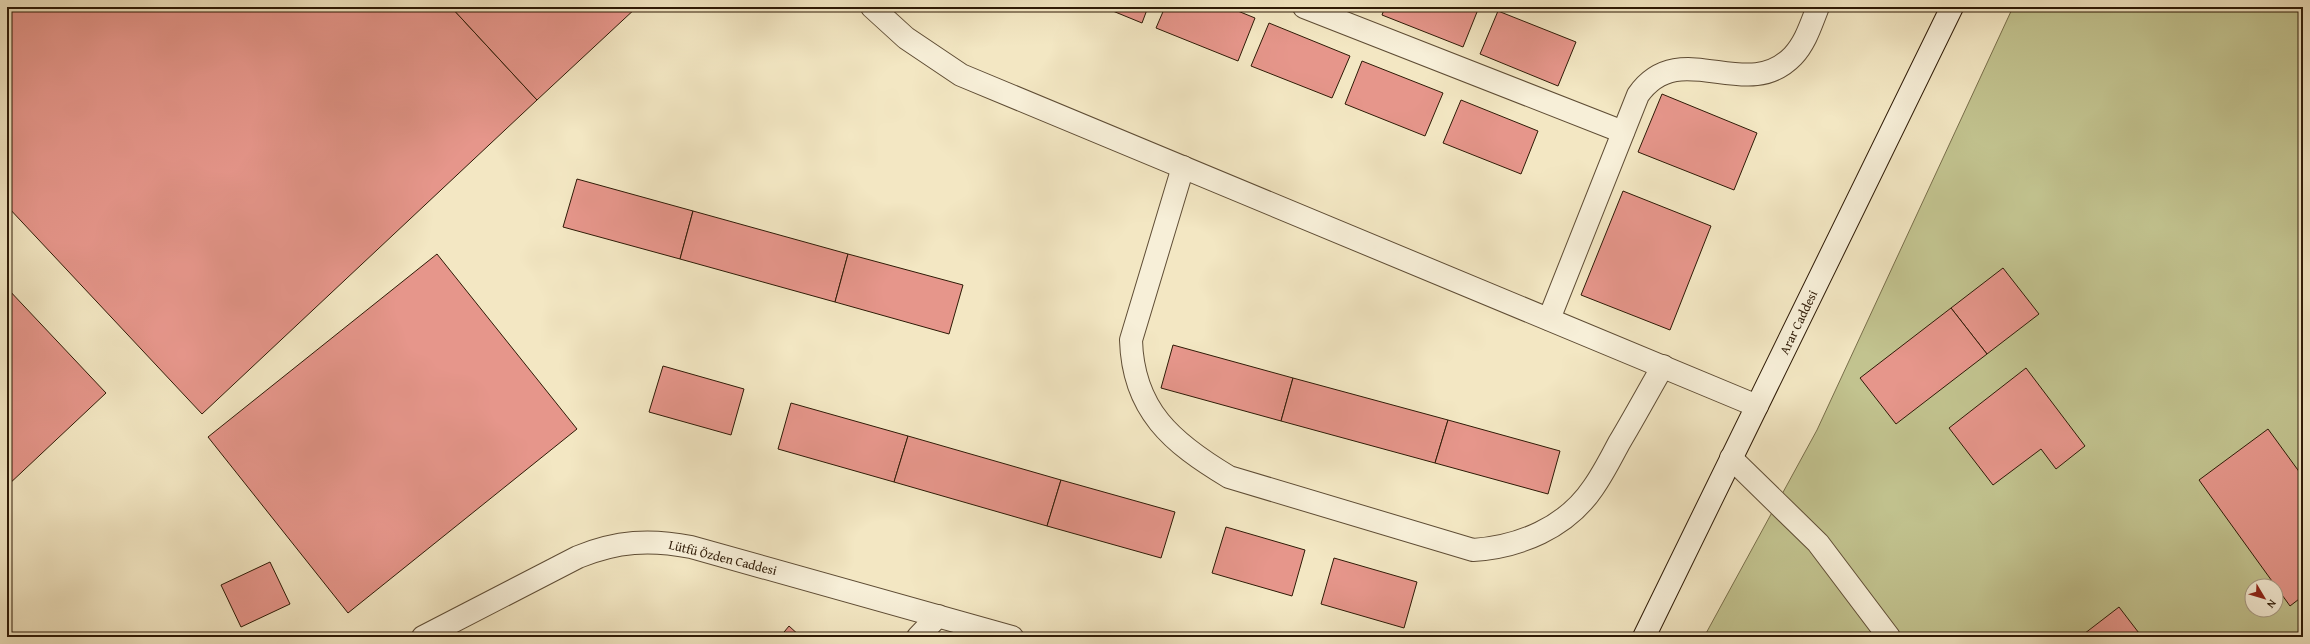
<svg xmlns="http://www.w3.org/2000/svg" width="2310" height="644" font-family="'Gentium Book Plus',serif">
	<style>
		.green { fill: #c2c38f; stroke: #786e4a; fill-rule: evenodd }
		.building { fill: #e6968b; stroke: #2e1a06 }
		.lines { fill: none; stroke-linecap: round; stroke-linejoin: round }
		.street-casing { stroke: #5f4d35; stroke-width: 24 }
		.secondary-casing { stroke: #2e1a06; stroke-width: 24 }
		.street { stroke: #f7efd8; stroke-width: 22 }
		.secondary { stroke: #f7efd8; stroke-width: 22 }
		.labels { text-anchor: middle; stroke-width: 3.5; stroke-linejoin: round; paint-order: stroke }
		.street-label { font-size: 13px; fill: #2e1a06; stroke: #f7efd8 }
	</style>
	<rect width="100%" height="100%" fill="#f3e7c3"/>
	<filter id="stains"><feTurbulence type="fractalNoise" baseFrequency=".005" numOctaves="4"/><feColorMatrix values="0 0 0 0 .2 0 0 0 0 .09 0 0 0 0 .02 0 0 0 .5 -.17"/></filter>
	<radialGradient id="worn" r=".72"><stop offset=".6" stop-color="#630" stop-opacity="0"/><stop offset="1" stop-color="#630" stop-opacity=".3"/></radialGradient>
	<path class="green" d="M2013 7H2301L2303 10V637H1704L1817 430ZM2252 586H2276V610H2252Z"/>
	<g class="building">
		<path d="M7 7H451L537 100 202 414 7 206Z"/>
		<path d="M451 7H637L537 100Z"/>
		<path d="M1103 7H1148L1142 23Z"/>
		<path d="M1165 7H1228L1255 18 1238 61 1156 28Z"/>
		<path d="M1385 7H1479L1463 47 1382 15Z"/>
		<path d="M1498 11 1576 42 1558 86 1480 54Z"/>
		<path d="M1269 23 1350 56 1332 98 1251 66Z"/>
		<path d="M1362 61 1443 93 1425 136 1345 104Z"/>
		<path d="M1662 94 1757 133 1734 190 1638 152Z"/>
		<path d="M1461 100 1538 131 1521 174 1443 143Z"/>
		<path d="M577 179 693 211 680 259 563 227Z"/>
		<path d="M1623 191 1711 226 1670 330 1581 295Z"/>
		<path d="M693 211 848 254 835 302 680 259Z"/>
		<path d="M437 254 577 429 348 613 208 437Z"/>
		<path d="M848 254 963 285 949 334 835 302Z"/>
		<path d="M2003 268 2039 314 1987 354 1951 308Z"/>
		<path d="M7 288 106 393 7 486Z"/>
		<path d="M1951 308 1987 354 1896 424 1860 378Z"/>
		<path d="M1173 345 1293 378 1281 421 1161 388Z"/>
		<path d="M663 366 744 389 731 435 649 412Z"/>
		<path d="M2026 368 2085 446 2056 469 2041 449 1993 485 1949 428Z"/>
		<path d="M1293 378 1448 420 1435 463 1281 421Z"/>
		<path d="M791 403 908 436 894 482 778 449Z"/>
		<path d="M1448 420 1560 451 1548 494 1435 463Z"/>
		<path d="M2268 429 2303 477V596L2290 606 2199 480Z"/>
		<path d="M908 436 1061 480 1047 526 894 482Z"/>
		<path d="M1061 480 1175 512 1161 558 1047 526Z"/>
		<path d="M1226 527 1305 550 1292 596 1212 573Z"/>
		<path d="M1334 558 1417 582 1404 628 1321 604Z"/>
		<path d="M270 562 290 604 241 627 221 585Z"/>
		<path d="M2119 607 2142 637H2080Z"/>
		<path d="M789 626 801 637H780Z"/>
	</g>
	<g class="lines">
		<defs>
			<g id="street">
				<path d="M872 7 906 38 961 75 1757 406"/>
				<path d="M1304 7 1623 132"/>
				<path d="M1183 167 1131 340C1133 410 1172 443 1229 477L1473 550C1519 547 1566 528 1593 488 1603 474 1611 458 1619 443 1634 418 1648 392 1663 366"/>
				<path d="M1549 319 1638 95C1680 35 1746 105 1793 56 1806 42 1811 24 1818 7"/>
				<path d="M1731 458 1818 543 1889 637"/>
				<path d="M423 637 578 557C617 541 650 539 691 547L1012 637"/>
				<path d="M918 637 938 616"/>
			</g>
			<path id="secondary" d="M1644 637 1952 7"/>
		</defs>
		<use href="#street" class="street-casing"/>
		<use href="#secondary" class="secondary-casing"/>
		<use href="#street" class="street"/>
		<use href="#secondary" class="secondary"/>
	</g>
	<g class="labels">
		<g class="street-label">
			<text transform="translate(1798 322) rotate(-64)" y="5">Arar Caddesi</text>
			<text transform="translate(723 557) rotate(14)" y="5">Lütfü Özden Caddesi</text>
		</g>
	</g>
	<rect width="2310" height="644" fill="none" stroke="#f3e7c3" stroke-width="24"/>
	<rect x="8" y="8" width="2294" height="628" fill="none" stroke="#2e1a06" stroke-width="2"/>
	<rect x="12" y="12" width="2286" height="620" fill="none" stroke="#2e1a06"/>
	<g transform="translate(2264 598) rotate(128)"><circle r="19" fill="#f7efd8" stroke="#a79a84"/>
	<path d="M0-3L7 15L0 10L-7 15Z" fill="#8f2418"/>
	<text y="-6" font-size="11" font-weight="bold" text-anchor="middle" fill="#2e1a06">N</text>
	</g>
	<rect width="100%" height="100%" filter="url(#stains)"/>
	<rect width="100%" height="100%" fill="url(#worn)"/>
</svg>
